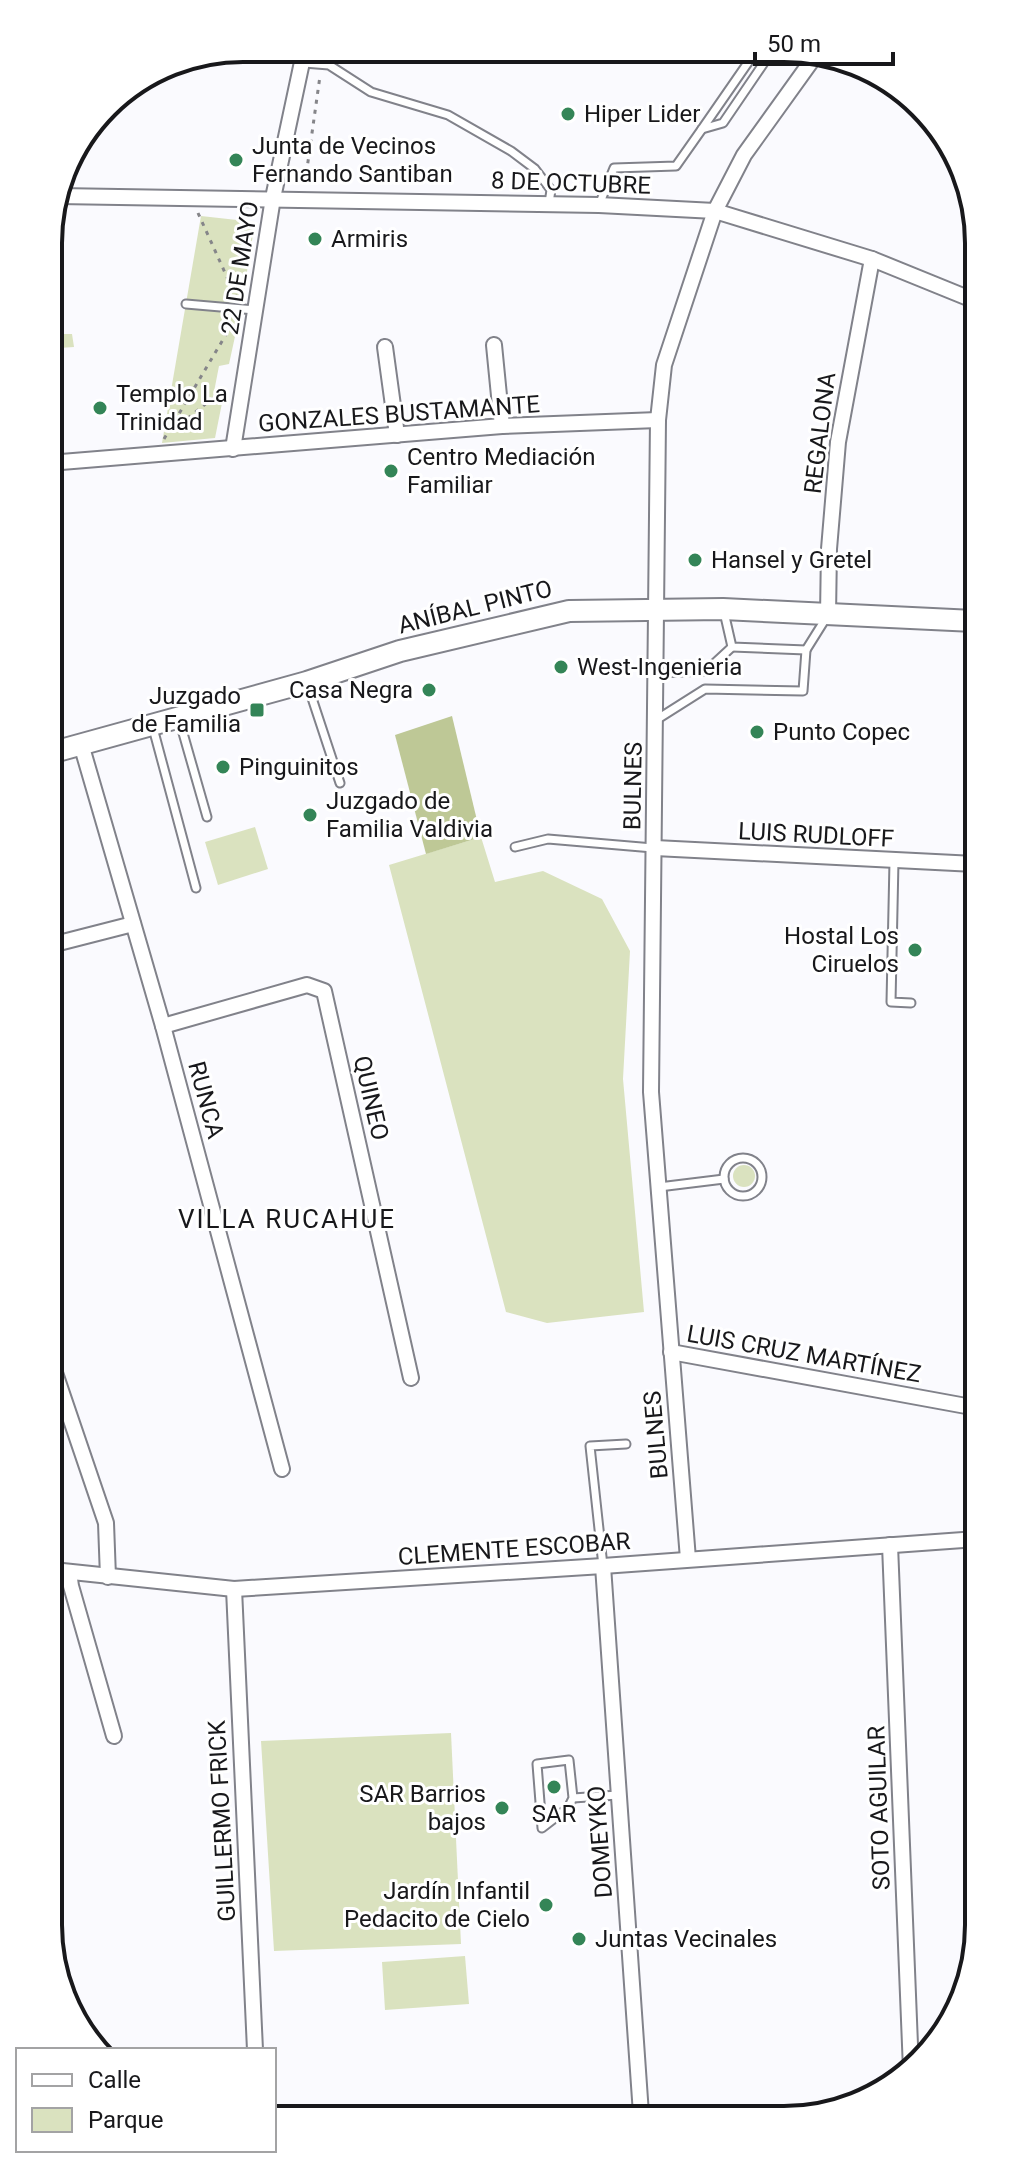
<svg xmlns="http://www.w3.org/2000/svg" width="1027" height="2168" font-family="Roboto,sans-serif">
	<style>
		.green { fill: #dae2bf }
		.forest { fill: #bec896 }
		.lines { fill: none; stroke-linecap: round; stroke-linejoin: round }
		.lane-casing { stroke: #81828a; stroke-width: 11 }
		.street-casing { stroke: #81828a; stroke-width: 18 }
		.secondary-casing { stroke: #81828a; stroke-width: 24 }
		.path { stroke: #858589; stroke-width: 3; stroke-dasharray: 4 6; stroke-linecap: butt }
		.lane { stroke: #fff; stroke-width: 7 }
		.street { stroke: #fff; stroke-width: 14 }
		.secondary { stroke: #fff; stroke-width: 20 }
		.poi-dot { fill: #348557; stroke: #fff; stroke-width: 3 }
		.labels { text-anchor: middle; stroke-width: 6; stroke-linejoin: round; paint-order: stroke }
		.poi-label { font-size: 24px; fill: #18181b; stroke: #fff; text-anchor: start }
		.street-label { font-size: 24px; fill: #18181b; stroke: #fff }
		.neighbourhood-label { font-size: 26px; letter-spacing: 2px; fill: #18181b; stroke: #fff }
		.rim { fill: none; stroke: #18181b; stroke-width: 4 }
	</style>
	<rect width="100%" height="100%" fill="#fafafe"/>
	<g class="green">
		<path d="M201 216 255 222 241 309 229 364 219 366 213 397 222 403 215 438 162 443Z"/>
		<path d="M49 334H72L74 347 59 348 55 377H49Z"/>
		<path d="M255 827 268 869 218 885 205 842Z"/>
		<path d="M481 837 495 882 543 871 602 899 630 951 623 1079 644 1312 547 1323 506 1312 389 865Z"/>
		<circle cx="744" cy="1176" r="11"/>
		<path d="M451 1733 461 1944 274 1951 261 1741Z"/>
		<path d="M465 1956 469 2004 385 2010 382 1962Z"/>
	</g>
	<path class="forest" d="M452 716 481 837 426 854 395 735Z"/>
	<g class="lines">
		<defs>
			<g id="lane">
				<path d="M304 63 329 65 371 92 448 115 511 151 535 169 551 190 549 203"/>
				<path d="M702 129 756 51"/>
				<path d="M599 205 614 168 676 166 702 129 723 123 772 51"/>
				<path d="M186 304 255 310"/>
				<path d="M724 612 732 647 806 650 826 618"/>
				<path d="M657 673 706 671 732 647"/>
				<path d="M308 686 340 783"/>
				<path d="M179 719 207 817"/>
				<path d="M656 720 705 689 803 691 806 650"/>
				<path d="M153 728 196 888"/>
				<path d="M515 847 548 839 653 848"/>
				<path d="M894 861 891 1002 911 1003"/>
				<circle cx="743" cy="1177" r="19"/>
				<path d="M659 1187 724 1179"/>
				<path d="M603 1566 590 1446 626 1444"/>
				<path d="M573 1798 569 1760 537 1764 542 1828 568 1808 573 1798 618 1795"/>
			</g>
			<g id="street">
				<path d="M58 196 599 205 715 211 872 259 973 300"/>
				<path d="M494 345 502 426"/>
				<path d="M385 347 397 435"/>
				<path d="M233 449 273 198 305 48"/>
				<path d="M49 463 502 426 658 420"/>
				<path d="M828 615 829 549 838 442 872 259"/>
				<path d="M81 744 163 1026 282 1469"/>
				<path d="M655 848 975 864"/>
				<path d="M51 945 133 924"/>
				<path d="M163 1026 307 985 324 991 411 1378"/>
				<path d="M671 1352 977 1408"/>
				<path d="M53 1367 106 1523 108 1577"/>
				<path d="M890 1545 911 2070"/>
				<path d="M688 1559 651 1092 658 420 664 365 715 211 744 155 818 52"/>
				<path d="M603 1566 641 2114"/>
				<path d="M53 1570 234 1589 603 1566 977 1539"/>
				<path d="M69 1572 71 1586 114 1736"/>
				<path d="M234 1589 255 2050"/>
			</g>
			<path id="secondary" d="M50 753 307 682 400 651 569 611 723 609 974 621"/>
		</defs>
		<use href="#lane" class="lane-casing"/>
		<use href="#street" class="street-casing"/>
		<use href="#secondary" class="secondary-casing"/>
		<g class="path">
			<path d="M305 183 320 76"/>
			<path d="M198 213 236 297"/>
			<path d="M172 431 213 398"/>
			<path d="M164 439 234 321"/>
		</g>
		<use href="#lane" class="lane"/>
		<use href="#street" class="street"/>
		<use href="#secondary" class="secondary"/>
	</g>
	<g class="poi-dot">
		<circle cx="568" cy="114" r="8"/>
		<circle cx="236" cy="160" r="8"/>
		<circle cx="315" cy="239" r="8"/>
		<circle cx="100" cy="408" r="8"/>
		<circle cx="391" cy="471" r="8"/>
		<circle cx="695" cy="560" r="8"/>
		<circle cx="561" cy="667" r="8"/>
		<circle cx="429" cy="690" r="8"/>
		<rect x="249" y="702" width="16" height="16" rx="4"/>
		<circle cx="757" cy="732" r="8"/>
		<circle cx="223" cy="767" r="8"/>
		<circle cx="310" cy="815" r="8"/>
		<circle cx="915" cy="950" r="8"/>
		<circle cx="554" cy="1787" r="8"/>
		<circle cx="502" cy="1808" r="8"/>
		<circle cx="546" cy="1905" r="8"/>
		<circle cx="579" cy="1939" r="8"/>
	</g>
	<g class="labels">
		<g class="poi-label">
			<text x="584" y="122">Hiper Lider</text>
			<text x="252" y="154">Junta de Vecinos<tspan x="252" dy="28">Fernando Santiban</tspan></text>
			<text x="331" y="247">Armiris</text>
			<text x="116" y="402">Templo La<tspan x="116" dy="28">Trinidad</tspan></text>
			<text x="407" y="465">Centro Mediación<tspan x="407" dy="28">Familiar</tspan></text>
			<text x="711" y="568">Hansel y Gretel</text>
			<text x="577" y="675">West-Ingenieria</text>
			<text x="413" y="698" text-anchor="end">Casa Negra</text>
			<text x="241" y="704" text-anchor="end">Juzgado<tspan x="241" dy="28">de Familia</tspan></text>
			<text x="773" y="740">Punto Copec</text>
			<text x="239" y="775">Pinguinitos</text>
			<text x="326" y="809">Juzgado de<tspan x="326" dy="28">Familia Valdivia</tspan></text>
			<text x="899" y="944" text-anchor="end">Hostal Los<tspan x="899" dy="28">Ciruelos</tspan></text>
			<text x="486" y="1802" text-anchor="end">SAR Barrios<tspan x="486" dy="28">bajos</tspan></text>
			<text x="554" y="1822" text-anchor="middle">SAR</text>
			<text x="530" y="1899" text-anchor="end">Jardín Infantil<tspan x="530" dy="28">Pedacito de Cielo</tspan></text>
			<text x="595" y="1947">Juntas Vecinales</text>
		</g>
		<g class="street-label">
			<text transform="translate(571 183) rotate(2)" y="8">8 DE OCTUBRE</text>
			<text transform="translate(240 268) rotate(-81)" y="8">22 DE MAYO</text>
			<text transform="translate(399 414) rotate(-4)" y="8">GONZALES BUSTAMANTE</text>
			<text transform="translate(820 433) rotate(-83)" y="8">REGALONA</text>
			<text transform="translate(475 607) rotate(-14)" y="8">ANÍBAL PINTO</text>
			<text transform="translate(633 786) rotate(-89)" y="8">BULNES</text>
			<text transform="translate(816 835) rotate(3)" y="8">LUIS RUDLOFF</text>
			<text transform="translate(371 1098) rotate(77)" y="8">QUINEO</text>
			<text transform="translate(206 1100) rotate(75)" y="8">RUNCA</text>
			<text transform="translate(804 1354) rotate(10)" y="8">LUIS CRUZ MARTÍNEZ</text>
			<text transform="translate(656 1435) rotate(-95)" y="8">BULNES</text>
			<text transform="translate(514 1549) rotate(-4)" y="8">CLEMENTE ESCOBAR</text>
			<text transform="translate(879 1808) rotate(-92)" y="8">SOTO AGUILAR</text>
			<text transform="translate(222 1821) rotate(-93)" y="8">GUILLERMO FRICK</text>
			<text transform="translate(600 1842) rotate(-94)" y="8">DOMEYKO</text>
		</g>
		<g class="neighbourhood-label">
			<text x="287" y="1228">VILLA RUCAHUE</text>
		</g>
	</g>
	<path d="M0 0H1027V2168H0ZM243 62H784A181 181 0 0 1 965 243V1925A181 181 0 0 1 784 2106H243A181 181 0 0 1 62 1925V243A181 181 0 0 1 243 62Z" fill="#fff" fill-rule="evenodd"/>
	<path class="rim" d="M243 62H784A181 181 0 0 1 965 243V1925A181 181 0 0 1 784 2106H243A181 181 0 0 1 62 1925V243A181 181 0 0 1 243 62Z"/>
	<rect x="16" y="2048" width="260" height="104" fill="#ffffff" stroke="#a3a3a4" stroke-width="2"/>
	<rect x="32" y="2074" width="40" height="12" fill="#ffffff" stroke="#a3a3a4" stroke-width="2"/>
	<text x="88" y="2088" font-size="24" fill="#18181b">Calle</text>
	<rect x="32" y="2108" width="40" height="24" fill="#dae2bf" stroke="#a3a3a4" stroke-width="2"/>
	<text x="88" y="2128" font-size="24" fill="#18181b">Parque</text>
	<path d="M755 52v12h138v-12" fill="none" stroke="#18181b" stroke-width="4"/>
	<text x="767" y="52" font-size="24" fill="#18181b" stroke="#ffffff" stroke-width="6" paint-order="stroke">50 m</text>
</svg>
